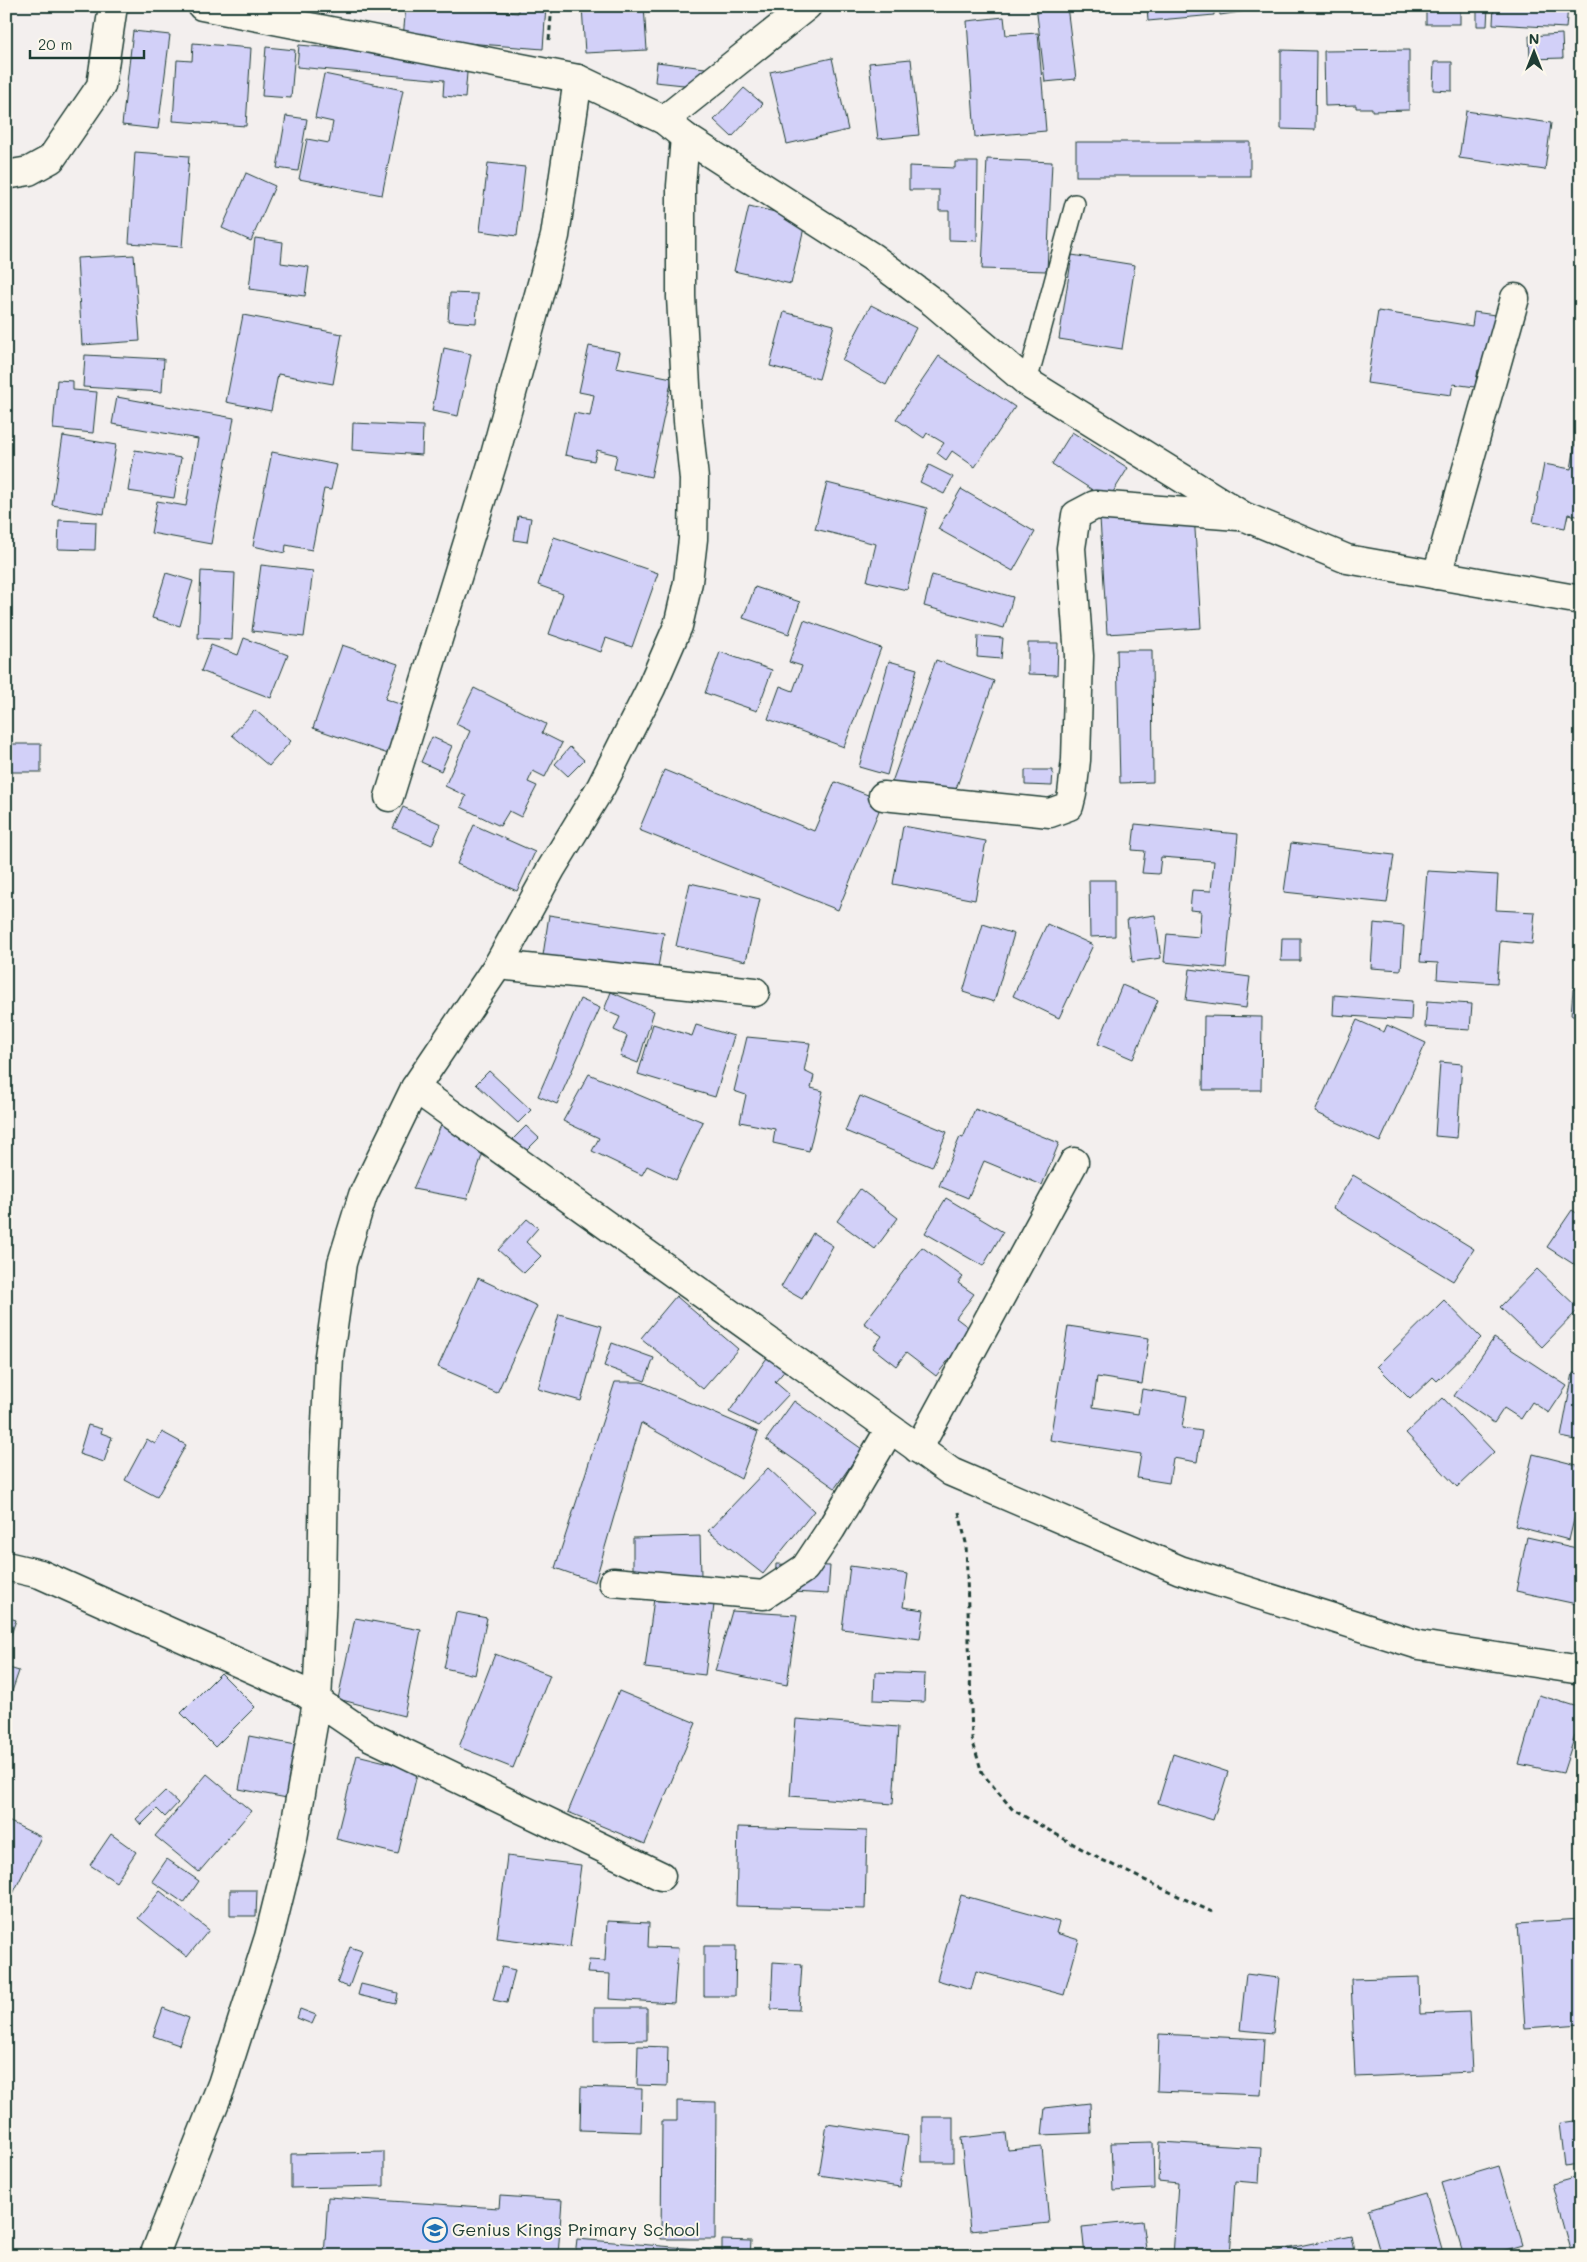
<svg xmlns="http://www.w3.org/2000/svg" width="1587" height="2262" font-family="Mali,sans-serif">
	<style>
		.building { fill: #d2d0f8; stroke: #1f3d34 }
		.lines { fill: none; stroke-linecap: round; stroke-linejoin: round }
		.lane-casing { stroke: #1f3d34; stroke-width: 22 }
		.street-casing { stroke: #1f3d34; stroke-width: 31 }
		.path { stroke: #1f3d34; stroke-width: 3; stroke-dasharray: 5 4; stroke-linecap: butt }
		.lane { stroke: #fbf7ec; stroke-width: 19 }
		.street { stroke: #fbf7ec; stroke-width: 28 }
		.labels { text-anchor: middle; stroke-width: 4; stroke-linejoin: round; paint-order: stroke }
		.poi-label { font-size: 18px; fill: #1f3d34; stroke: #fbf7ec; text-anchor: start }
	</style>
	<rect width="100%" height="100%" fill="#f3efee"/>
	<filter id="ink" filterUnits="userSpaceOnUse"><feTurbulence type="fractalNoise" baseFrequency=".02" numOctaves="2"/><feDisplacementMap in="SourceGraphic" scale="10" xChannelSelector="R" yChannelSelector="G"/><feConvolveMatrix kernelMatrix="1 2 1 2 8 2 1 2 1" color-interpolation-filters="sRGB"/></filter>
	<g filter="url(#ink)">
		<g class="building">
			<path d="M275 6H295L294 9Z"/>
			<rect x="346" y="6" width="37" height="4"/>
			<path d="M406 6H433L518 13V6H546L543 49 403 38Z"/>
			<path d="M582 6H644L647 50 585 53Z"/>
			<path d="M1036 6H1067L1076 79 1045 82Z"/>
			<path d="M1147 6H1214V15L1148 21Z"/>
			<path d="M1219 6H1253L1254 10 1220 15Z"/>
			<rect x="1426" y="6" width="34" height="18"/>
			<path d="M1477 6H1488L1487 26H1477Z"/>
			<path d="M1494 6H1568L1566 28 1493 24Z"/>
			<path d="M1004 17 1006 35 1038 33 1046 131 975 137 967 21Z"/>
			<path d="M133 31 170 35 158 129 122 125Z"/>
			<path d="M1562 34 1563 58 1530 59 1529 36Z"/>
			<path d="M193 43 251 48 246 126 173 121 177 60 192 61Z"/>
			<path d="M299 45 468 60 465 98 443 96 444 80 297 67Z"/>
			<path d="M266 47 295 50 291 98 262 96Z"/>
			<path d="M1281 50 1316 51 1315 130 1281 129Z"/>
			<path d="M1409 50V110L1372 111V108H1356V105L1325 106 1324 51Z"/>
			<path d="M832 58 848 130 787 144 770 72Z"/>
			<path d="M911 59 919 135 878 139 869 63Z"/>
			<path d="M657 62 705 68 703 87 655 82Z"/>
			<path d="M1434 62H1452V91L1433 90Z"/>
			<path d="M324 74 403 90 382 195 299 179 307 139 329 143 333 122 315 118Z"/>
			<path d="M744 88 763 104 732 137 714 120Z"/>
			<path d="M1466 111 1551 123 1545 170 1459 158Z"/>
			<path d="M286 116 307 119 298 171 277 168Z"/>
			<rect x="1076" y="142" width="174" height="34"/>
			<path d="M135 152 189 156 182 247 129 243Z"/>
			<path d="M987 159 1052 162 1047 271 982 269Z"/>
			<path d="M955 162H978L977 241 949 240V211H939V190H909V166L955 168Z"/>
			<path d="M488 163 525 167 517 236 480 231Z"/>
			<path d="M246 173 275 186 251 241 222 228Z"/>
			<path d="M749 206 806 219 791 284 734 271Z"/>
			<path d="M255 238 283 242 281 263 309 267 305 296 249 289Z"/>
			<path d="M134 255 140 341 82 345 77 258Z"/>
			<path d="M1072 255 1135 265 1122 349 1059 339Z"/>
			<path d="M450 293 478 294 476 323 448 321Z"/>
			<path d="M871 305 916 328 886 385 842 360Z"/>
			<path d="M1378 311 1472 326 1474 312 1502 316 1494 371 1478 370 1475 387 1453 384 1451 395 1367 383Z"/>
			<path d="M784 312 834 325 819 379 770 366Z"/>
			<path d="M243 315 342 334 333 384 278 374 271 411 226 402Z"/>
			<path d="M589 346 620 352 616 367 672 378 651 477 614 469 617 455 597 450 594 461 565 455 574 413 590 416 594 395 579 392Z"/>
			<path d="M444 348 471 354 458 416 432 411Z"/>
			<path d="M85 355 164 359 162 392 83 387Z"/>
			<path d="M939 356 1015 407 975 467 952 451 946 460 937 453 944 443 927 433 924 438 896 419Z"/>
			<path d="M57 380 73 381V390L97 392 93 433 53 429Z"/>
			<path d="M117 397 234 418 211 544 151 533 157 501 186 506 198 439 112 424Z"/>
			<path d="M1580 417 1581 517 1568 514 1565 528 1533 522 1544 464 1571 469Z"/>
			<path d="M353 423 423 426 422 455 352 450Z"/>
			<path d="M1072 432 1128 468 1108 500 1052 464Z"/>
			<path d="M63 436 116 445 104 514 52 505Z"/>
			<path d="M135 450 181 458 174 498 128 491Z"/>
			<path d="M272 452 337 465 331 490 324 489 312 550 286 545 285 553 253 546Z"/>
			<path d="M929 465 953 477 944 494 920 482Z"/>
			<path d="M827 483 927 508 907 590 867 581 876 544 815 529Z"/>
			<path d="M961 489 1035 532 1013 571 938 529Z"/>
			<path d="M1194 513 1201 628 1107 634 1100 518Z"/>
			<path d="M518 516 531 518 527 542 514 540Z"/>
			<path d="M59 520 96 522 95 550 58 549Z"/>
			<path d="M554 537 658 573 632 647 606 638 601 652 549 634 563 594 538 585Z"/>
			<path d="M261 565 313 571 304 637 252 631Z"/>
			<path d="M201 571 235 573 232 640 198 638Z"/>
			<path d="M166 573 193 581 180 626 152 618Z"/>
			<path d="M932 575 1013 597 1004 628 924 606Z"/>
			<path d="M755 587 800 602 789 634 743 618Z"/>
			<path d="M804 620 881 648 844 747 768 719 780 686 793 691 802 666 789 662Z"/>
			<path d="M978 636 1003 638 1001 659 977 657Z"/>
			<path d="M244 638 288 655 271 698 201 671 211 645 238 655Z"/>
			<path d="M1028 643H1058L1057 675 1028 674Z"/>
			<path d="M342 645 398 664 385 699 408 707 391 755 313 728Z"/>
			<path d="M1117 650H1152L1153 782 1120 783Z"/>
			<path d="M720 652 772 670 757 711 705 693Z"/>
			<path d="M936 660 994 681 951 803 892 782Z"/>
			<path d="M889 661 917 669 887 775 859 767Z"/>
			<path d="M474 688 546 724 542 733 562 743 545 777 533 771 528 782 537 786 521 817 509 811 500 826 461 807 466 796 445 786 470 731 456 724Z"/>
			<path d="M255 710 291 741 269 766 232 735Z"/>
			<path d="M432 737 452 746 441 771 421 762Z"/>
			<rect x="6" y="744" width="35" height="28"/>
			<path d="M570 747 584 760 568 776 555 764Z"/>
			<path d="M664 770 814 831 835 782 883 801 838 910 639 830Z"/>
			<path d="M1025 770H1053L1052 786 1025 785Z"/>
			<path d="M403 807 441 824 432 845 393 828Z"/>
			<path d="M1135 824 1238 834 1226 968 1164 962 1167 934 1199 937 1201 911 1190 910 1192 890 1211 891 1214 861 1161 857 1159 874 1142 873 1145 851 1132 850Z"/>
			<path d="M474 825 535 852 517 891 457 864Z"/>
			<path d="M903 826 986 841 975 900 893 884Z"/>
			<path d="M1291 843 1394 855 1387 903 1284 892Z"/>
			<path d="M1427 871 1498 875 1496 910 1535 912 1532 944 1500 941 1497 983 1437 979 1438 963 1420 962Z"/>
			<path d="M1089 880H1115V936L1090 937Z"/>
			<path d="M690 883 760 899 746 961 676 946Z"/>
			<path d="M549 915 664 933 656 979 542 962Z"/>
			<path d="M1155 915 1161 958 1132 962 1127 919Z"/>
			<path d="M1374 923 1404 926 1401 970 1371 968Z"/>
			<path d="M983 924 1014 934 994 1002 963 992Z"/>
			<path d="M1047 924 1093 945 1059 1018 1013 996Z"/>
			<path d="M1282 938H1300V961H1281Z"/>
			<path d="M1190 969 1250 977 1246 1008 1186 1000Z"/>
			<path d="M1122 985 1158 1000 1133 1059 1098 1044Z"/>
			<path d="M1573 989 1581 990V1015H1571Z"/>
			<path d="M611 992 654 1011 638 1063 620 1056 627 1036 614 1030 620 1017 604 1010Z"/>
			<path d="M1334 995 1412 1001 1411 1020 1333 1015Z"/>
			<path d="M580 999 600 1008 557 1104 538 1096Z"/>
			<path d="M1427 1001 1472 1004 1470 1030 1425 1027Z"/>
			<path d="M1204 1016 1262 1017 1261 1090H1203Z"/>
			<path d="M1357 1020 1384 1032 1387 1025 1426 1043 1380 1142 1315 1112Z"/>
			<path d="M653 1024 692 1036 696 1025 734 1036 715 1097 638 1074Z"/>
			<path d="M747 1037 810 1043 804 1071 814 1076 811 1088 823 1091 809 1151 773 1143 775 1129 740 1122 746 1095 734 1091Z"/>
			<path d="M1440 1062 1462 1064 1457 1138 1435 1136Z"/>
			<path d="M489 1071 531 1110 518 1123 476 1084Z"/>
			<path d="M589 1074 703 1122 676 1180 647 1166 642 1175 592 1151 599 1138 563 1121Z"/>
			<path d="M860 1096 947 1132 932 1167 845 1131Z"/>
			<path d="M975 1109 1059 1143 1042 1185 984 1161 968 1198 939 1186 960 1137 963 1138Z"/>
			<path d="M442 1123 486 1144 467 1199 413 1189Z"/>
			<path d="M526 1126 539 1138 526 1151 513 1139Z"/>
			<path d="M1353 1175 1474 1249 1453 1281 1333 1208Z"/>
			<path d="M860 1189 898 1218 875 1249 837 1221Z"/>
			<path d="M946 1198 1003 1232 983 1266 925 1233Z"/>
			<path d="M1572 1210 1581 1216V1269L1547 1247Z"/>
			<path d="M527 1219 538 1228 526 1242 541 1256 524 1273 498 1250Z"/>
			<path d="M813 1233 833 1246 802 1299 781 1287Z"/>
			<path d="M922 1247 963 1277 958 1283 974 1294 956 1318 972 1330 936 1376 906 1353 896 1366 873 1348 882 1336 864 1323Z"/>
			<path d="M1537 1269 1579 1309 1542 1347 1500 1307Z"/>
			<path d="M478 1278 537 1306 497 1393 438 1367Z"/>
			<path d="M676 1296 738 1349 703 1389 641 1338Z"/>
			<path d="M1444 1300 1481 1338 1437 1381 1433 1377 1410 1399 1377 1366Z"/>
			<path d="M559 1314 602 1326 581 1401 538 1389Z"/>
			<path d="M1068 1326 1149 1338 1142 1384 1097 1377 1093 1407 1138 1414 1142 1389 1187 1396 1182 1428 1202 1431 1197 1462 1173 1458 1169 1483 1137 1478 1141 1454 1050 1440Z"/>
			<path d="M1494 1338 1567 1386 1549 1413 1532 1402 1521 1419 1504 1408 1494 1423 1454 1396Z"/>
			<path d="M612 1343 654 1358 645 1381 604 1366Z"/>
			<path d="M769 1355 788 1367 775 1382 789 1394 759 1426 729 1412Z"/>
			<path d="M1573 1373 1581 1374V1441L1561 1437Z"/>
			<path d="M615 1382H642L758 1432 741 1479 641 1423 595 1582 555 1568Z"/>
			<path d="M1443 1398 1494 1452 1457 1487 1406 1433Z"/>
			<path d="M794 1401 862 1449 835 1488 766 1440Z"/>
			<path d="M88 1425 102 1429 101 1433 112 1437 104 1462 79 1454Z"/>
			<path d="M162 1432 186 1445 157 1497 125 1480 147 1439 155 1444Z"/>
			<path d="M1533 1454 1581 1466V1491L1569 1540 1515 1526Z"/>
			<path d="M768 1468 814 1511 763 1574 708 1531Z"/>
			<path d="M700 1536 701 1576 633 1577V1538Z"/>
			<path d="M1527 1537 1581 1549V1605L1516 1591Z"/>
			<path d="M776 1564 830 1566 828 1594 775 1591Z"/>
			<path d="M850 1566 908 1574 903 1607 924 1610 920 1639 842 1629Z"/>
			<path d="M654 1598 714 1605 705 1675 645 1668Z"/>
			<path d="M732 1611 797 1615 787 1685 715 1671Z"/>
			<path d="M456 1612 487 1618 475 1675 444 1668Z"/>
			<path d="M6 1617 16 1620 6 1649Z"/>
			<path d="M355 1618 421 1630 404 1716 338 1699Z"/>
			<path d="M495 1654 550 1675 513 1768 459 1747Z"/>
			<path d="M6 1667 19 1671 6 1709Z"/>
			<path d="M875 1672 925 1674 924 1702 874 1700Z"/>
			<path d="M221 1673 255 1707 215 1747 181 1713Z"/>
			<path d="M619 1691 696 1723 645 1844 568 1812Z"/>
			<path d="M1539 1695 1581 1708V1717L1563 1773 1519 1764Z"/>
			<path d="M796 1719 898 1727 893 1804 790 1796Z"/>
			<path d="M249 1736 296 1745 287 1798 239 1789Z"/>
			<path d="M1581 1753V1779L1574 1778Z"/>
			<path d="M1173 1754 1228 1772 1213 1820 1158 1803Z"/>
			<path d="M357 1755 418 1770 398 1854 336 1839Z"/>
			<path d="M207 1774 251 1811 199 1872 155 1836Z"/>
			<path d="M165 1791 178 1803 165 1817 157 1809 141 1825 136 1819Z"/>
			<path d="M6 1820 41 1837 6 1908Z"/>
			<path d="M738 1827 867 1831 865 1909 736 1906Z"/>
			<path d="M111 1834 136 1852 116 1882 90 1865Z"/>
			<path d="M507 1856 581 1865 570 1947 497 1938Z"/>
			<path d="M167 1859 199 1881 184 1903 152 1881Z"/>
			<path d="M230 1890H257L256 1916H230Z"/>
			<path d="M160 1891 209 1930 187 1957 138 1918Z"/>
			<path d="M961 1895 1059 1922 1056 1933 1079 1940 1064 1995 976 1971 971 1990 937 1980Z"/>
			<path d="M1581 1919V2024L1525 2028 1518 1923Z"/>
			<path d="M607 1921 649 1923 648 1947 678 1948 674 2003 609 1999 610 1974 587 1973 589 1960 605 1961Z"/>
			<path d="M704 1946H736L735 1996H704Z"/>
			<path d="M350 1947 362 1951 349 1987 337 1983Z"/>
			<path d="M773 1962 802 1964 799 2010 771 2009Z"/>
			<path d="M502 1967 515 1970 507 2003 493 2000Z"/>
			<path d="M1246 1974 1279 1978 1273 2033 1240 2030Z"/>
			<path d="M1419 1977 1420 2014 1469 2012 1472 2072 1355 2077 1351 1979Z"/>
			<path d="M361 1984 398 1993 396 2004 358 1995Z"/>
			<path d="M163 2008 189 2018 179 2045 153 2036Z"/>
			<path d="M594 2008H647V2040L594 2041Z"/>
			<path d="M300 2009 316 2015 312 2024 297 2018Z"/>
			<path d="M1159 2034 1264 2039 1261 2095 1157 2091Z"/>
			<path d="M638 2046 668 2047 667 2086 637 2085Z"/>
			<path d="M581 2087 642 2089 641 2132 580 2130Z"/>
			<path d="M677 2101 716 2102 715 2239H661L662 2121H677Z"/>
			<path d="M1090 2103 1091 2133 1042 2135 1045 2108Z"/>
			<rect x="922" y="2117" width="31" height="45"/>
			<path d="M1581 2120V2164L1565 2166 1560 2123Z"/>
			<path d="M827 2124 908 2136 900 2187 819 2175Z"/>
			<path d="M1006 2133 1008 2150 1042 2147 1049 2223 970 2231 961 2138Z"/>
			<path d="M1153 2142 1154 2189 1113 2191 1111 2143Z"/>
			<path d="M1160 2142 1261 2148 1259 2183 1235 2181 1230 2256H1173L1178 2183 1158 2181Z"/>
			<path d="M384 2152V2186L291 2188V2154Z"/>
			<path d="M1499 2166 1523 2245 1502 2251 1503 2256H1464L1442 2183Z"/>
			<path d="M1581 2176V2247L1570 2250 1552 2184Z"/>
			<path d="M1426 2193 1444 2256H1381L1368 2210Z"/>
			<path d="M500 2196 562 2200 558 2256H324L328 2197 499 2208Z"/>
			<path d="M1142 2221 1147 2256H1085L1082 2227Z"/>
			<path d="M1351 2235 1355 2256H1271V2252Z"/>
			<path d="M577 2239 710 2250V2256H575Z"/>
			<path d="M722 2240 751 2241 750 2256H722Z"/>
		</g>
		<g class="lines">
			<defs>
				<path id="lane" d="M1027 382 1075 204"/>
				<g id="street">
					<path d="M202 6 578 79 664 120 685 137 872 257 934 303 1027 382 1243 516 1347 559 1581 600"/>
					<path d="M664 120 807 6"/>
					<path d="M6 175 29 171 51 159 101 86 113 6"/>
					<path d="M1437 575 1515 298"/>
					<path d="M883 796 1050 813 1069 806 1072 794 1076 760 1079 656 1071 548 1076 515 1095 505 1238 516"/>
					<path d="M389 797 495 455 555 236 578 79"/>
					<path d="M498 965 755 992"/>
					<path d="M415 1088 951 1472 1180 1570 1419 1645 1581 1670"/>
					<path d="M918 1449 1074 1162"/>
					<path d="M6 1566 40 1574 304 1692 369 1736 661 1876"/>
					<path d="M613 1582 764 1595 805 1568 831 1529 890 1429"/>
					<path d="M154 2256 222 2084 269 1937 292 1844 317 1702 322 1593 324 1468 329 1356 342 1263 363 1195 415 1088 498 965 551 869 601 787 651 688 678 626 688 582 693 539 694 479 688 421 681 297V186L685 137"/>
				</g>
			</defs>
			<use href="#lane" class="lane-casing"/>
			<use href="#street" class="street-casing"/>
			<g class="path">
				<path d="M549 40 552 6"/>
				<path d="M959 1512 966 1543 972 1739 982 1773 1013 1810 1098 1858 1212 1912"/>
			</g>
			<use href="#lane" class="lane"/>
			<use href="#street" class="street"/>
		</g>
	</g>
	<defs>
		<symbol id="school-ring" viewBox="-11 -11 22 22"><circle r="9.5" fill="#fbf7ec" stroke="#1f6fb2" stroke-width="1.5"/><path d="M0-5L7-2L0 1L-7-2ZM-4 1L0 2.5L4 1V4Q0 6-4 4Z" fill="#1f6fb2"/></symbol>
	</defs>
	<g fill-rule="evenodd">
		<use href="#school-ring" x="421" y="2216" width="28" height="28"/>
	</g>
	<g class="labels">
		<g class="poi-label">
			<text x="452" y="2236">Genius Kings Primary School</text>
		</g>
	</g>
	<rect width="1587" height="2262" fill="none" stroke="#fbf7ec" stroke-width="25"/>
	<rect x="12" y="12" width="1562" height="2237" fill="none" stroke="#1f3d34" stroke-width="2" filter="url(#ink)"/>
	<g transform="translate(1534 52)" stroke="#fbf7ec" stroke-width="4" paint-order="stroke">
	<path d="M0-4L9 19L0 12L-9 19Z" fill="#1f3d34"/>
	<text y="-8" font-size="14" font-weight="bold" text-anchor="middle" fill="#1f3d34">N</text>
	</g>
	<path d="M30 50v8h114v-8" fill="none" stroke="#1f3d34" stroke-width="2.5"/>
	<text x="38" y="50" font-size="15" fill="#1f3d34" stroke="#fbf7ec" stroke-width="4" paint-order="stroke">20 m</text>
</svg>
